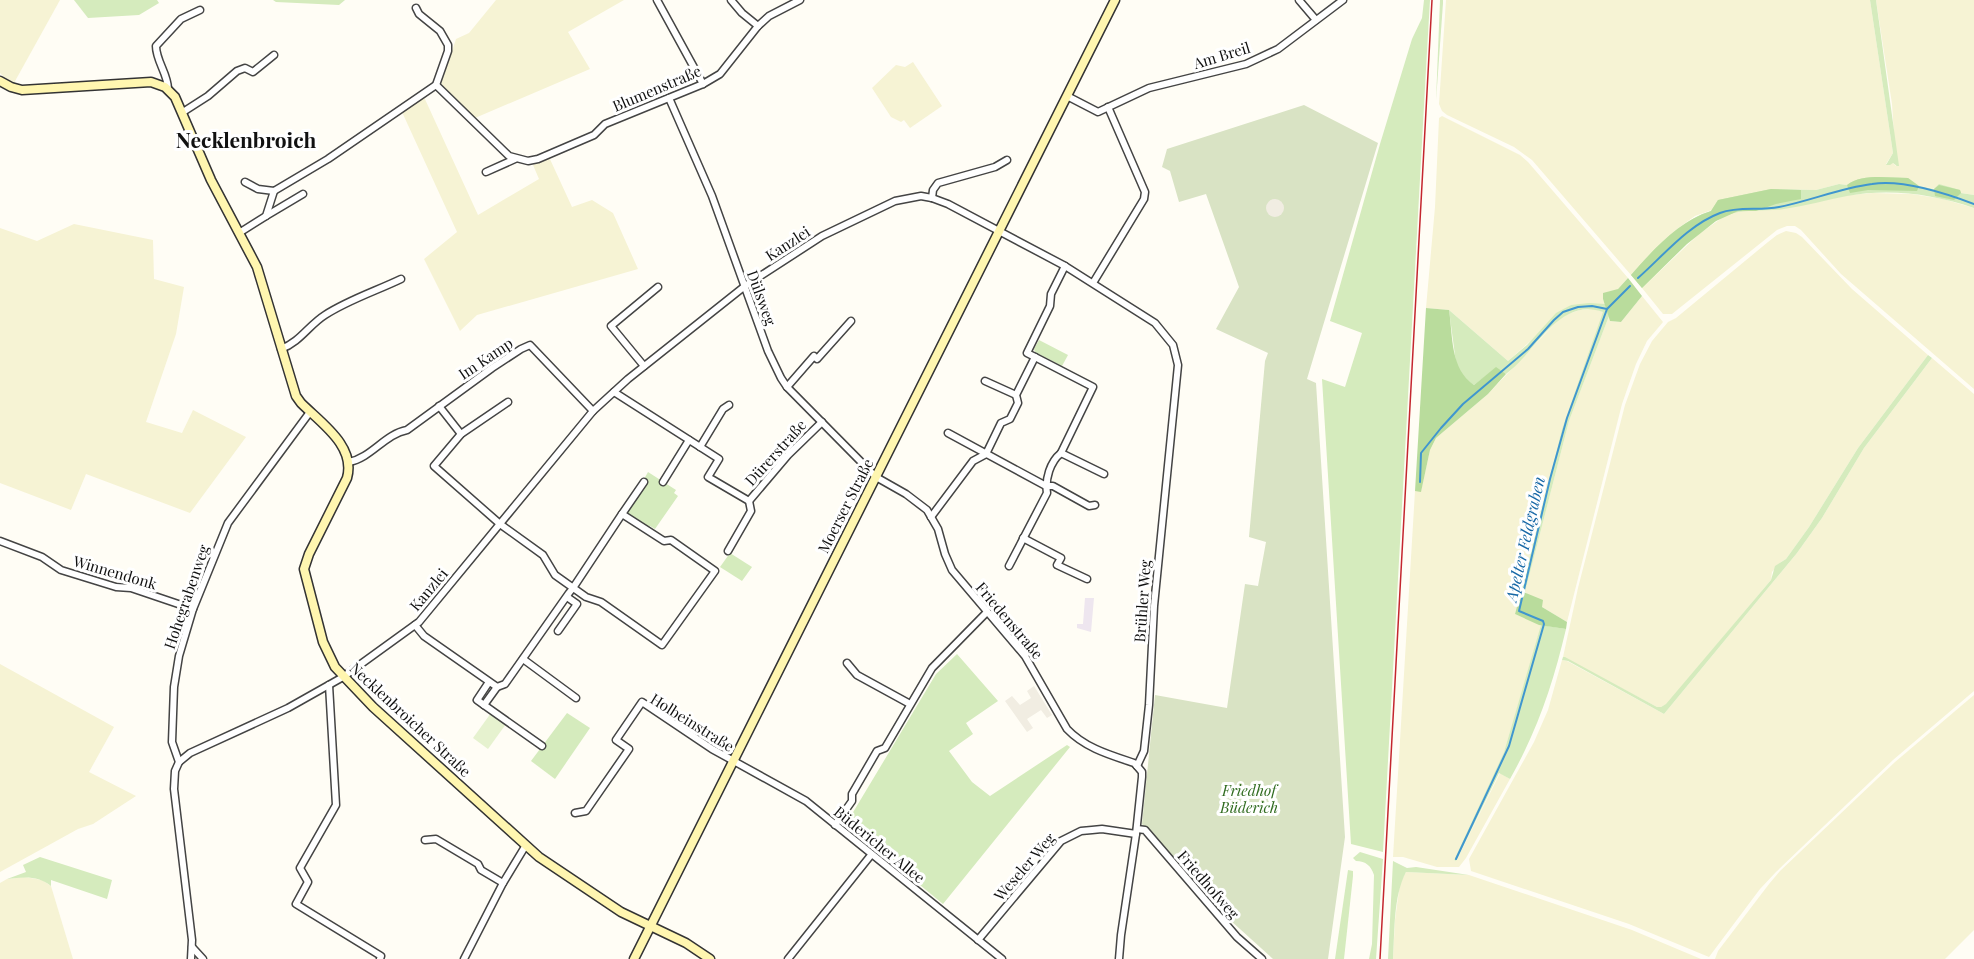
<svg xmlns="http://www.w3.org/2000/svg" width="1974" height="959" font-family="'Playfair Display',serif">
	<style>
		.industrial { fill: #eee6ef }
		.farmland { fill: #f6f3d4 }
		.green { fill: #d5ebbd }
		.forest { fill: #b9dc9c }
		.cemetery { fill: #d9e3c4 }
		.pitch { fill: #e6f2cf }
		.plaza { fill: #f1ede2 }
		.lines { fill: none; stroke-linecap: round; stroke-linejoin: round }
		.stream { stroke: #3f96cf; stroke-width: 2 }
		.street-casing { stroke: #444; stroke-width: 9 }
		.secondary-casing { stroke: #333; stroke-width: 11 }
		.street { stroke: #fff; stroke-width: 6 }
		.secondary { stroke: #fff6b0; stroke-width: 8 }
		.tram { stroke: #c4262e; stroke-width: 1.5 }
		.labels { text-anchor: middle; stroke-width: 6; stroke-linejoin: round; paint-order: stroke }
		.street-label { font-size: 15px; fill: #111; stroke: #fff }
		.park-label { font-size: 15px; font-style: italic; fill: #2f6b1f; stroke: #fff }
		.water-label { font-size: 16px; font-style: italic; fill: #1768a6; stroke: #fff }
		.district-label { font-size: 21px; font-weight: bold; fill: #111; stroke: #fff }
	</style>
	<rect width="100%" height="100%" fill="#fffdf5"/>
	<path class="industrial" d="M1085 598H1094L1091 632 1077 628V624H1083Z"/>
	<g class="farmland">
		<path d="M0 0H60L14 83 7 80 0 73Z"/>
		<path d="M496 0H624L568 32 590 69 475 118 441 84 456 39 469 33Z"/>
		<path d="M1446 0H1870L1893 153 1886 164 1893 163 1896 166 1892 104 1876 0H1974V195L1919 186 1907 178 1864 179 1847 185 1839 184 1816 190 1771 189 1695 216 1676 230 1631 275 1532 160 1514 147 1447 115 1442 111 1439 104Z"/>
		<path d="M913 62 942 106 910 128 904 120 901 122 891 117 872 88 896 65 905 67Z"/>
		<path d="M424 97 478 215 539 179 533 165 549 157 572 207 592 200 613 213 638 269 477 315 460 331 424 259 457 232 402 112Z"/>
		<path d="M1442 116 1520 155 1528 162 1628 278 1618 289 1603 299 1605 304 1571 305 1508 361 1449 310 1426 308 1435 207 1439 118Z"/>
		<path d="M1873 193 1912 194 1943 199 1974 208V389L1841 274 1801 230 1795 226H1787L1777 230 1672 314H1663L1642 288 1699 234 1726 215 1738 211 1782 209 1849 195Z"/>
		<path d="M74 224 153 240 154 279 184 287 176 334 146 422 182 433 193 410 246 437 190 513 86 474 71 510 0 483V228L37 241Z"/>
		<path d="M1786 231 1796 233 1802 237 1852 289 1928 355 1858 448 1809 527 1786 559 1781 562 1772 572 1771 580 1667 704 1661 707H1657L1563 657 1578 588 1625 405 1640 364 1652 341 1668 322 1676 318 1768 242 1777 235Z"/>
		<path d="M1642 296 1663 322 1647 341 1636 364 1622 404 1567 622 1542 607 1525 592 1569 421 1609 316 1610 321 1621 322Z"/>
		<path d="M1595 309 1604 312 1562 429 1515 614 1541 625 1540 630 1504 752 1454 860 1456 861 1500 773 1510 779 1466 858 1459 867H1437L1403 857H1393L1415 491H1421L1430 450 1436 438 1488 394 1560 318 1568 314 1580 310Z"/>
		<path d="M1932 358 1974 394V691L1893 760 1776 872 1760 889 1709 957 1629 924 1471 871 1469 859 1534 742 1548 710 1562 660 1567 661 1664 714 1797 553 1822 518 1864 448Z"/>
		<path d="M0 664 114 727 89 772 136 796 93 824 78 829 0 872Z"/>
		<path d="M1974 695V930L1945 959H1715L1718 951 1769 884 1780 871 1895 762Z"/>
		<path d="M1406 872 1469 875 1632 930 1701 959H1393L1395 920 1400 883Z"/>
		<path d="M25 877 42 880 51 886 73 959H0V883L7 879Z"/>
	</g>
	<g class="green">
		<path d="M74 0H157L159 3 139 15 88 18Z"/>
		<path d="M273 0H345L339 5 276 2Z"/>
		<path d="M1424 0H1430L1427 51 1383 852 1351 844 1322 379 1345 387 1362 333 1330 321 1380 144 1412 39 1422 18Z"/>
		<path d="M1440 0H1443V3L1436 101Z"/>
		<path d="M1870 0H1876L1899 166H1897L1893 163 1890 165H1886L1893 153Z"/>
		<path d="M1908 178 1919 186 1934 189 1939 184 1960 190 1961 193 1974 195V208C1934 194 1889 188 1847 196 1826 200 1805 206 1784 209 1765 212 1743 208 1725 216 1696 229 1665 266 1642 288L1631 275C1652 251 1680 220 1711 211L1718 200 1771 189 1816 190 1839 184 1847 185C1862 173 1890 178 1908 178Z"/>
		<path d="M1589 303 1605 304 1609 316 1569 421 1525 592 1521 591 1562 429 1603 312C1567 299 1544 335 1523 358 1518 364 1512 369 1506 374L1496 368 1474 385 1463 378 1456 363 1449 310 1508 361 1527 345 1556 313 1571 305Z"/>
		<path d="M1039 340 1068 355 1062 366 1035 352 1034 349Z"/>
		<path d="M1928 355 1932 358 1864 448 1822 518 1797 553 1664 714 1568 661 1562 660 1563 657H1565L1657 707H1661L1666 704 1771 580 1775 566 1786 559 1809 527 1858 448Z"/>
		<path d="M648 472 676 490 674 493 678 496 655 529 650 526 648 529 624 515Z"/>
		<path d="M730 553 752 567 742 581 720 567Z"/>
		<path d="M1541 625 1566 629C1553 684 1538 729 1510 779L1499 773 1456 861 1454 860 1504 752Z"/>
		<path d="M957 654 998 701 966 723 973 734 949 751 972 782 990 796 1067 745 1070 747 943 904 846 824 936 674Z"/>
		<path d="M567 713 590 728 555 779 531 761Z"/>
		<path d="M1360 852 1383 859 1376 959H1369L1372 944 1374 875C1371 866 1366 861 1356 861L1353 858Z"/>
		<path d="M40 857 112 880 107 899 51 880V886C38 875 23 877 7 879L26 872 23 865Z"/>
		<path d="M1393 861 1407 868 1416 867 1469 875 1406 872C1393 897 1395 931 1393 959H1388Z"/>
		<path d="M1348 870 1353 871V876L1344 959H1335Z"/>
	</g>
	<g class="forest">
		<path d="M1908 178 1919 186 1917 191 1868 190 1850 193 1847 185C1862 173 1890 178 1908 178Z"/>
		<path d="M1939 185 1960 190 1961 193 1954 200 1935 196 1934 189Z"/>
		<path d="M1771 189 1801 190V199L1776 204 1756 211H1738L1716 221 1687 244 1642 288 1631 275C1653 250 1679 221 1711 211L1718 200Z"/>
		<path d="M1628 278 1642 296 1621 322 1610 321 1603 299V293L1618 289Z"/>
		<path d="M1426 308 1449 310C1453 336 1450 369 1474 385L1496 367 1506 374 1488 394 1436 438 1430 450 1421 492 1415 491Z"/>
		<path d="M1521 591 1543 600 1542 607 1567 622 1566 629 1539 625 1515 614Z"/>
	</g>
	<path class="cemetery" d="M1304 105 1378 143 1307 379 1316 383 1345 837 1328 959H1273L1230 920 1142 824 1155 695 1227 708 1245 584 1258 586 1266 542 1249 537 1265 361 1268 353 1216 329 1239 287 1206 194 1179 202 1170 171 1162 167 1167 149Z"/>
	<path class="pitch" d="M491 713 506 724 488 749 473 738Z"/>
	<g class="plaza">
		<circle cx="1275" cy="208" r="9"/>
		<path d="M1034 686 1052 715 1047 718 1041 710 1027 719 1033 728 1027 732 1005 701 1012 696 1020 705 1031 698 1027 691Z"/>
	</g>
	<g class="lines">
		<g class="stream">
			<path d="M1638 278C1663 256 1688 225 1720 213 1738 206 1760 211 1779 207 1810 201 1840 188 1872 184 1903 179 1945 193 1974 204"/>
			<path d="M1420 482 1421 453 1441 428 1463 404 1528 349 1554 320 1563 312 1578 307 1592 306 1607 309"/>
			<path d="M1456 859 1509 746 1544 624 1543 621 1519 611 1550 479 1567 418 1607 309 1630 286"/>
		</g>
		<defs>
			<g id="street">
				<path d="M657 0 703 84"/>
				<path d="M731 0 742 13 758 26"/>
				<path d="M1299 0 1316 20"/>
				<path d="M436 85 509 156 528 161 538 159 594 135 605 124 703 84 720 74 758 26 769 16 800 0"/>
				<path d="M168 89C168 74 156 61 156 46L181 19 200 10"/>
				<path d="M1067 96 1098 112 1149 88 1246 64 1278 49 1343 0"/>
				<path d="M669 98 712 196 768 351 781 378 787 387 876 477 906 494 927 510 938 529 945 554 952 570 1025 656 1067 729C1085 748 1110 755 1134 763L1137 766"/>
				<path d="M183 112 208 96 237 71 245 68 253 72 274 55"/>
				<path d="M486 172 515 159"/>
				<path d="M245 182 258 189 274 191 328 159 436 85 448 51V45L440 31 419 14 416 8"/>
				<path d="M932 198 933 190 938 183 995 167 1007 160"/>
				<path d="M266 216 303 194"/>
				<path d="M239 233 266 216 274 191"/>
				<path d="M1093 283 1144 199 1145 192 1108 107"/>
				<path d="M281 349C300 342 309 325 325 315 348 300 376 291 401 279"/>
				<path d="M644 366 611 326 658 287"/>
				<path d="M985 381 1016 395"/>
				<path d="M787 387 814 356 817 359 851 321"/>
				<path d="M614 392 719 459 708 477 749 501 751 511 728 551"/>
				<path d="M439 406 461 434"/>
				<path d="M948 433 1046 486H1053L1089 506 1095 505"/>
				<path d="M700 447 723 409 729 405"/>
				<path d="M1061 453 1104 474"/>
				<path d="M349 462C371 458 385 434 407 430L492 368 521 349 530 345 593 411"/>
				<path d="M663 482 689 440"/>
				<path d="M749 501 788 455 822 422"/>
				<path d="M622 514 644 482"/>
				<path d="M931 517 973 461 986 454 1001 423 1010 419 1018 403 1016 395 1035 357 1027 353 1050 306 1051 294 1065 266"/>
				<path d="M1023 538 1061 558 1057 565 1087 579"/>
				<path d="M0 541 42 557 61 570 116 587 131 588 193 609"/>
				<path d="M1009 566 1047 493C1045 479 1050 462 1061 453L1093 387 1035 357"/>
				<path d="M415 625 424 636 497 687 484 705 542 746"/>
				<path d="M558 631 577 604 567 597"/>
				<path d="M523 659 576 698"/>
				<path d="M847 663 857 675 910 704"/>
				<path d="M329 685 336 805 300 868 308 882 296 904 381 956 380 959"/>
				<path d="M497 687 505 684 569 593 573 588 622 514 664 541 671 540 715 571 662 645 601 602 586 597 555 575 543 555 500 524 434 466 461 434 508 402"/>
				<path d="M484 705 477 700 489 682"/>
				<path d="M179 762 190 753 288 708 343 677 419 622 593 411 628 379 745 286 822 236 895 201 921 196 932 198 948 204 1065 266 1155 323 1173 345 1178 365 1154 606 1149 705 1144 751 1137 766"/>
				<path d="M575 813 586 811 629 749 616 740 642 702 712 749 806 801 1002 959"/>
				<path d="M835 825 852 801V794L877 751 885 748 932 668 987 612"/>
				<path d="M1137 829 1145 830 1237 937 1262 959"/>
				<path d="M425 840 436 839 478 864 481 870 503 883"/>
				<path d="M978 940 1061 841 1081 831 1092 830 1102 829 1136 834"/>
				<path d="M192 947 203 959"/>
				<path d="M191 959 192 940 174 789 175 771 179 762 172 742 174 687 179 656 193 609 228 523 310 412"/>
				<path d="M464 959 503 883 526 845"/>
				<path d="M788 959 871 855"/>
				<path d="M1119 959 1121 935 1136 834 1142 777V772L1137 766"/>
			</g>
			<g id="secondary">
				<path d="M0 81 11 87 22 90 151 82 165 87 175 97 211 180 257 267 296 396 301 403C321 423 356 446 347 478L309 554 304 569 323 642 335 667 373 707 539 857 621 912 686 943 710 959"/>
				<path d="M634 959 1115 0"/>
			</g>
		</defs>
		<use href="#street" class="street-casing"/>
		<use href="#secondary" class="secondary-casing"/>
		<use href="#street" class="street"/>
		<use href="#secondary" class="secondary"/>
		<path class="tram" d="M1380 959 1432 0"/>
	</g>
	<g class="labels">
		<g class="street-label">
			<text transform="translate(1222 56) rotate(-17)" y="5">Am Breil</text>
			<text transform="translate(657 89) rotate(-23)" y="5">Blumenstraße</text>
			<text transform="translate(788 244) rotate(-33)" y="5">Kanzlei</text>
			<text transform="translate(761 298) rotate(70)" y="5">Dülsweg</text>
			<text transform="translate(486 359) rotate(-34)" y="5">Im Kamp</text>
			<text transform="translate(776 453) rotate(-48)" y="5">Dürerstraße</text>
			<text transform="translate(846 506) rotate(-63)" y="5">Moerser Straße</text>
			<text transform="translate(115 573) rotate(16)" y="5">Winnendonk</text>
			<text transform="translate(429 590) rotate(-50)" y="5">Kanzlei</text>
			<text transform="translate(187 597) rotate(-71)" y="5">Hohegrabenweg</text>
			<text transform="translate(1143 601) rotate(-86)" y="5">Brühler Weg</text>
			<text transform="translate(1009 621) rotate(50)" y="5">Friedenstraße</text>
			<text transform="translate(410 720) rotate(43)" y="5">Necklenbroicher Straße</text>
			<text transform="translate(692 723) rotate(32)" y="5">Holbeinstraße</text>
			<text transform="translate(879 845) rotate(39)" y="5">Büdericher Allee</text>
			<text transform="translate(1025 867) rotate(-49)" y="5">Weseler Weg</text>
			<text transform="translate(1208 885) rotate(49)" y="5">Friedhofweg</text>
		</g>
		<g class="park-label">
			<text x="1249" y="796">Friedhof<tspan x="1249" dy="17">Büderich</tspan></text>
		</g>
		<g class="water-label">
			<text transform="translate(1525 539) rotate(-77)" y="6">Apelter Feldgraben</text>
		</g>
		<g class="district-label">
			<text x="246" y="148">Necklenbroich</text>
		</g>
	</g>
</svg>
